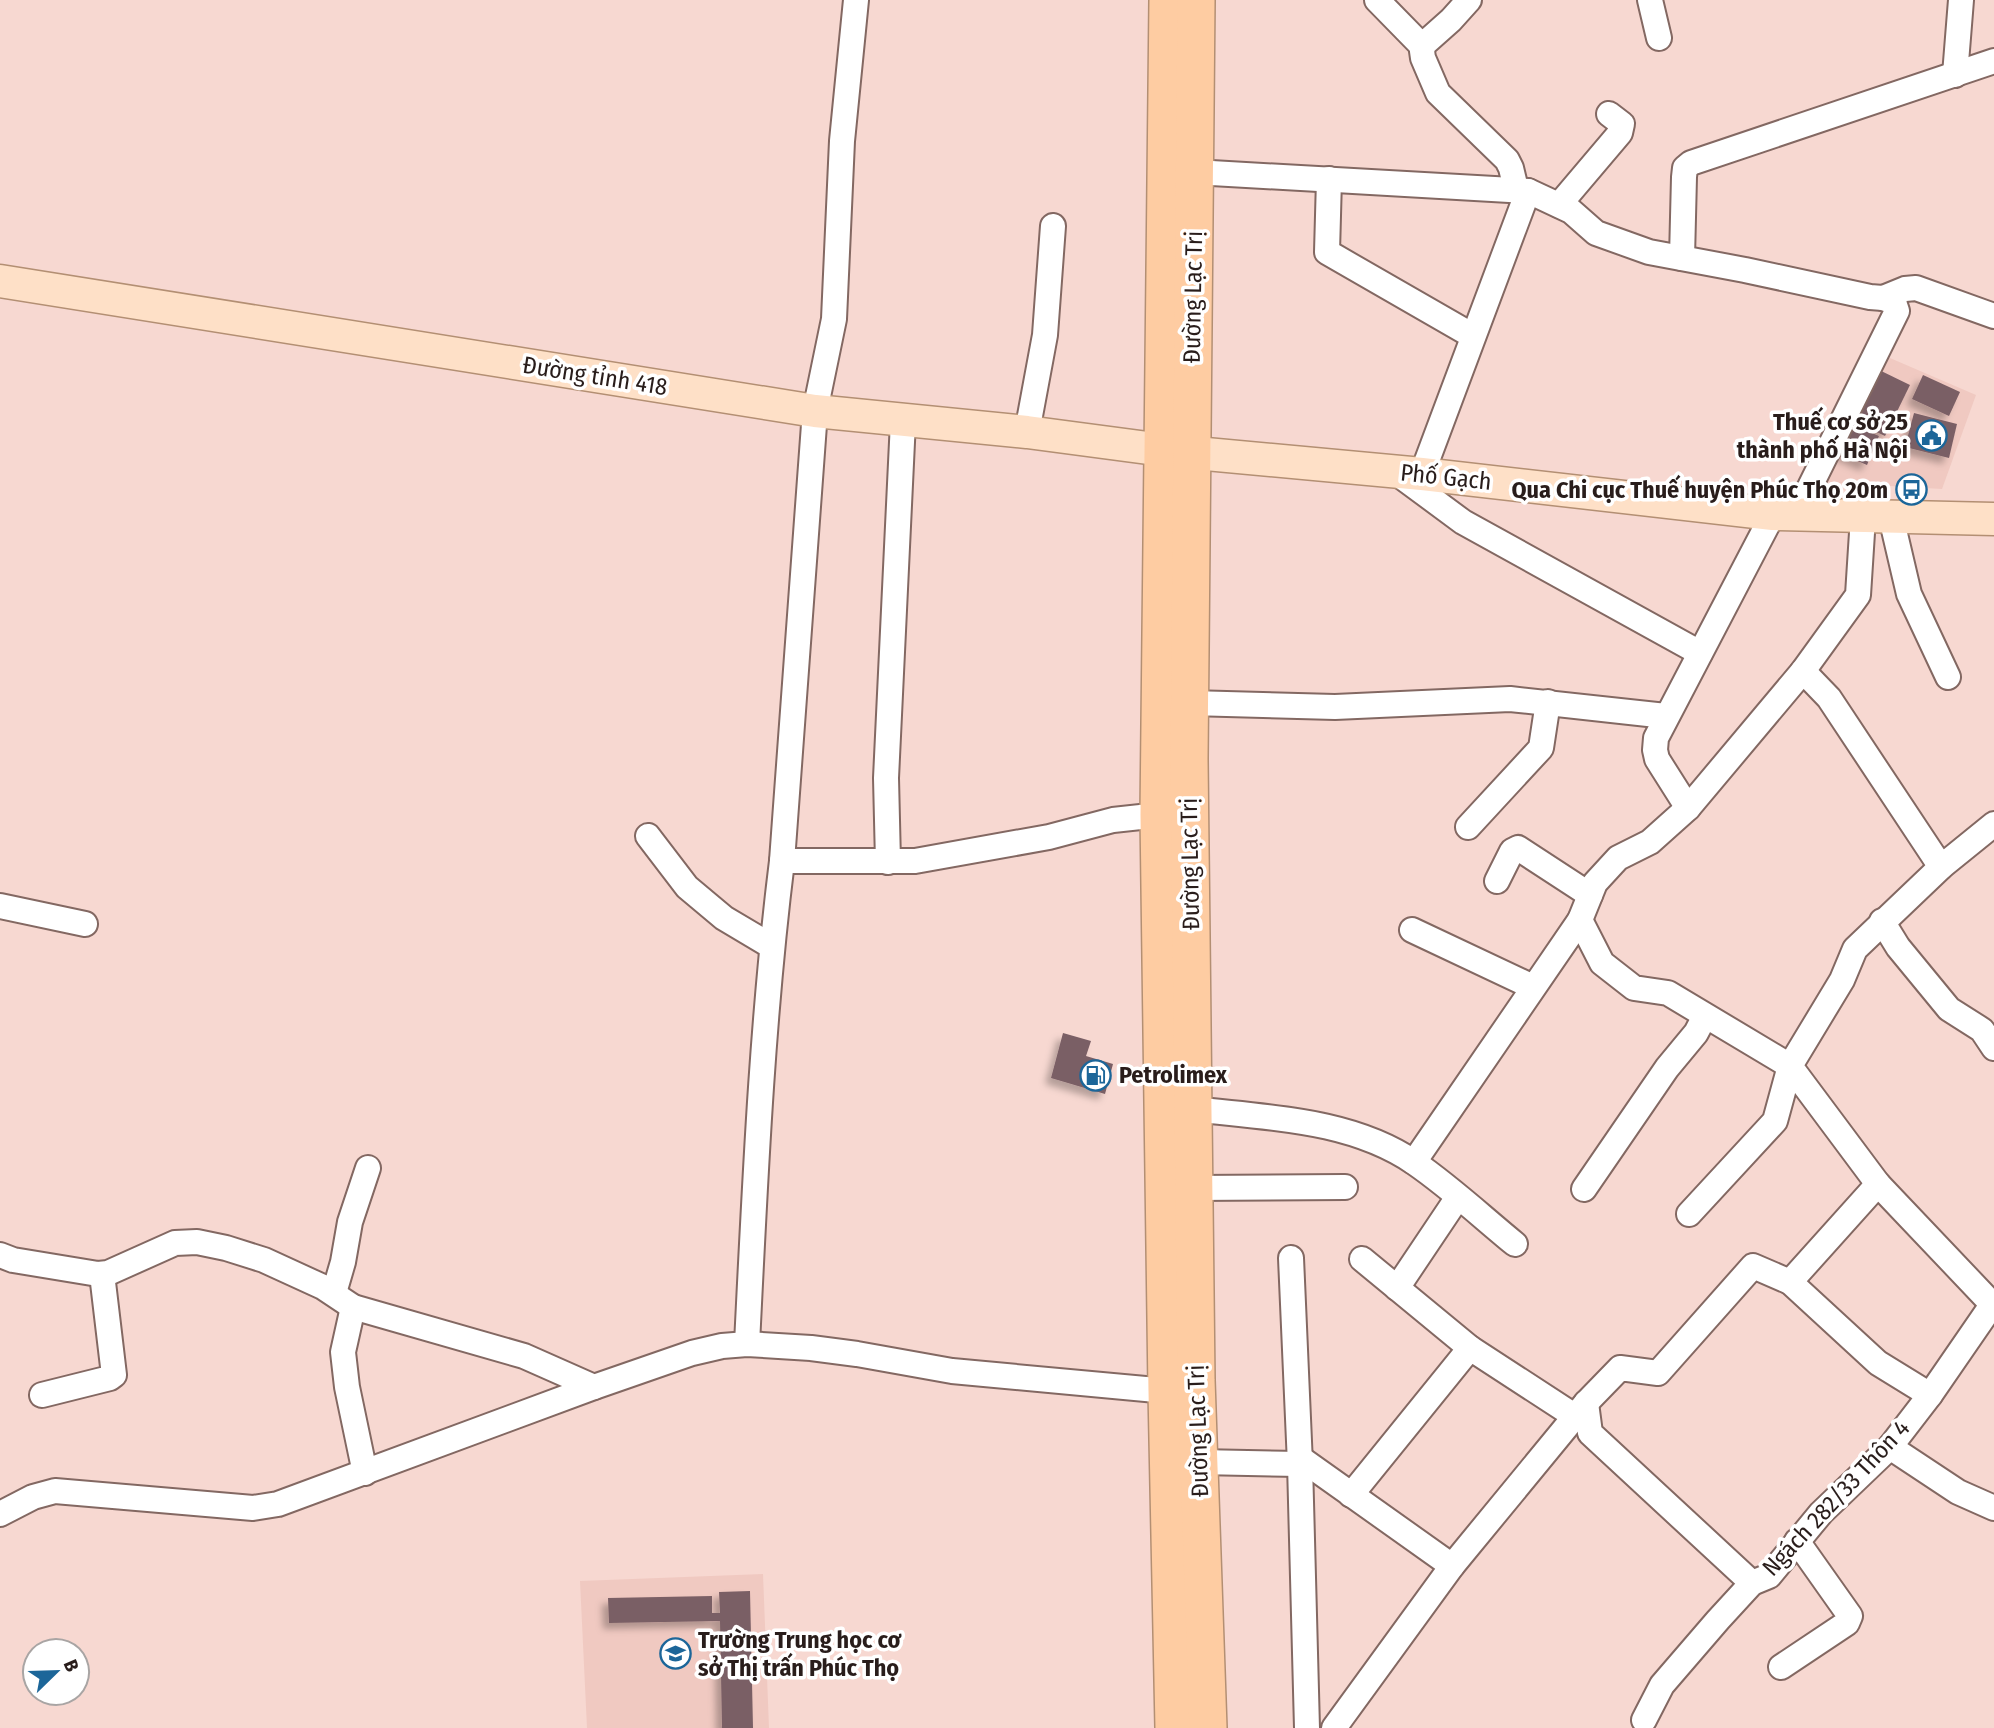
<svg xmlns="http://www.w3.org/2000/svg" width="1994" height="1728" font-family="'Fira Sans Condensed',sans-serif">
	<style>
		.built { fill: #f0c9c1 }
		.building { fill: #7a5f65; filter: url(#shadow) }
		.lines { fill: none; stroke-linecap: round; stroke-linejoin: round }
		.minor-casing { stroke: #836862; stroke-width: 28 }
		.major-casing { stroke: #b38f73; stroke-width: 35 }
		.highway-casing { stroke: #b38f73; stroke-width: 40 }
		.minor { stroke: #fff; stroke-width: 24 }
		.major { stroke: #fee0c7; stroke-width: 32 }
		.highway { stroke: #fecca2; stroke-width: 37 }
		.labels { text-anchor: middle; stroke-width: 7; stroke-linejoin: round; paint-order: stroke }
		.street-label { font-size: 24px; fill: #291d1b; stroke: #fff }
		.poi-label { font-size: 24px; font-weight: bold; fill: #291d1b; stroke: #fff; text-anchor: end }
	</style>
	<defs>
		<filter id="shadow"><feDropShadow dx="-6" dy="6" stdDeviation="3.5" flood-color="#0004"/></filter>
	</defs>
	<rect width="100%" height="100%" fill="#f7d8d1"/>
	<g class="built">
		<path d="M1883 355 1976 395 1942 489 1822 482Z"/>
		<path d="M763 1574 769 1728H587L580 1581Z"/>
	</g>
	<g class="building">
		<path d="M1875 368 1910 385 1885 436 1851 420Z"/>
		<path d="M1923 375 1960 392 1949 416 1912 399Z"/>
		<path d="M1914 413 1957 424 1949 458 1905 447Z"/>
		<path d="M1851 424 1879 436 1867 465 1839 453Z"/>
		<path d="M1063 1033 1091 1041 1086 1056 1113 1064 1105 1094 1051 1078Z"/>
		<path d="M750 1591 753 1728H722L720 1621 609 1623 608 1598 712 1596V1613H720L719 1592Z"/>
	</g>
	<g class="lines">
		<defs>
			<g id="minor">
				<path d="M856 0 842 141 834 319 815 411 782 861H915L1049 837 1113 820 1159 815"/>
				<path d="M1377 0 1422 46"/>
				<path d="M1469 0 1451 20 1424 44 1422 51 1423 58 1438 93 1507 160 1511 168 1516 189"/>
				<path d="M1650 0 1659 38"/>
				<path d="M1955 75 1961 0"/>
				<path d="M1194 172 1528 191 1571 211 1596 233 1649 252 1745 270 1870 297 1883 298 1894 302 1897 311 1796 515"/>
				<path d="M1329 179 1327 252 1473 336"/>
				<path d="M1559 205 1620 133 1622 124 1609 114"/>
				<path d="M1682 258 1684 177 1685 168 1691 163 1994 61"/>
				<path d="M1883 298 1905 289 1916 288 1994 316"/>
				<path d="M1027 432 1045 335 1053 226"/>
				<path d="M1394 471 1463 522 1700 653"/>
				<path d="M1422 474 1528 191"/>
				<path d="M1891 517 1909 594 1948 677"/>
				<path d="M1803 671 1829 698 1941 867"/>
				<path d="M1190 703 1335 707 1510 699 1666 716"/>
				<path d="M1688 808 1657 759 1655 750 1656 738 1773 514"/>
				<path d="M1468 827 1541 748 1548 702"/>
				<path d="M648 836 687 887 724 918 771 946"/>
				<path d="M888 862 886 778 903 421"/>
				<path d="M1497 881 1512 851 1518 848 1590 895"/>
				<path d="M0 906 85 924"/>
				<path d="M1580 920 1602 963 1634 988 1668 993 1790 1066 1775 1121 1689 1214"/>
				<path d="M1882 921 1898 947 1949 1009 1982 1030 1994 1048"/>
				<path d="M1412 930 1533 987"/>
				<path d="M1193 1109C1268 1118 1351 1119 1415 1163 1450 1187 1482 1217 1515 1244"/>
				<path d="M1414 1162 1580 920 1595 883 1618 858 1650 842 1688 808 1803 671 1858 595 1863 517"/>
				<path d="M1194 1188 1345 1187"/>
				<path d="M1584 1189 1667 1068 1696 1033 1705 1016"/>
				<path d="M0 1255 13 1260 98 1274 108 1273 175 1243 197 1242 226 1248 264 1260 323 1287 353 1307 524 1356 594 1387"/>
				<path d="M1291 1258 1300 1464 1307 1728"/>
				<path d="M1362 1259 1470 1348"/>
				<path d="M1790 1282 1878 1363 1930 1395"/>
				<path d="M1397 1288 1458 1197"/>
				<path d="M334 1293 343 1262 350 1222 368 1168"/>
				<path d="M1992 1304 1878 1184 1790 1066 1842 980 1855 949 1941 867 1994 824"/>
				<path d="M353 1307 343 1352 347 1387 365 1473"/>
				<path d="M747 1344C755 1183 762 1021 782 861"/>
				<path d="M42 1395 110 1378 114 1375 102 1274"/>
				<path d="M1586 1403 1590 1433 1752 1583"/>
				<path d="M1890 1447 1958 1492 1994 1508"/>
				<path d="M1300 1458 1452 1566"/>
				<path d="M1199 1462 1300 1464"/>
				<path d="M1351 1495 1470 1348 1576 1417"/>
				<path d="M0 1514 33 1497 55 1491 253 1508 278 1504 594 1387 692 1353 722 1346 747 1344 811 1348 857 1354 952 1371 1167 1391"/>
				<path d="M1781 1667 1847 1623 1850 1616 1797 1541"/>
				<path d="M1644 1720 1662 1685 1718 1620 1752 1583 1769 1576 1821 1513 1890 1447 1930 1395 1994 1302"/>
				<path d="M1334 1728 1452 1566 1586 1403 1620 1368 1658 1373 1753 1266 1790 1282 1878 1184"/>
			</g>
			<path id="major" d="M0 281 815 411 1027 432 1163 450 1422 474 1773 514 1994 519"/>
			<g id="highway">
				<path d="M1168 0 1159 815 1167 1391 1174 1728"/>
				<path d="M1196 0 1189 759 1196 1380 1208 1728"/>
			</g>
		</defs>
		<use href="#minor" class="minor-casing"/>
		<use href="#major" class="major-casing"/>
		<use href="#highway" class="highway-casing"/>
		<use href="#minor" class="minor"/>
		<use href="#major" class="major"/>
		<use href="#highway" class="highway"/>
	</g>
	<defs>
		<symbol id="civic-ring" viewBox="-11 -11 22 22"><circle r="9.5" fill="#fff" stroke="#1c6699" stroke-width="1.5"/><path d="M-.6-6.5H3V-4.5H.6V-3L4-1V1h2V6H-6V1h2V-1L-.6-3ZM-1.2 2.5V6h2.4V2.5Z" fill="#1c6699"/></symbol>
		<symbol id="bus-ring" viewBox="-11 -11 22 22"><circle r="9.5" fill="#fff" stroke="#1c6699" stroke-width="1.5"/><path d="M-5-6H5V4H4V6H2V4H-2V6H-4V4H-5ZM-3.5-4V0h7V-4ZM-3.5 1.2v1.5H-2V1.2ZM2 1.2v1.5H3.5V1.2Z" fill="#1c6699"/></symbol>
		<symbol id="fuel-ring" viewBox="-11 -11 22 22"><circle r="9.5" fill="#fff" stroke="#1c6699" stroke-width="1.5"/><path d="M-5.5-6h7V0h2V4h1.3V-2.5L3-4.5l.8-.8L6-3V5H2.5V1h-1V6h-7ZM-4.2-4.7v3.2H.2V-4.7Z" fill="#1c6699"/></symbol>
		<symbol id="school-ring" viewBox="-11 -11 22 22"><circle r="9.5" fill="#fff" stroke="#1c6699" stroke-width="1.5"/><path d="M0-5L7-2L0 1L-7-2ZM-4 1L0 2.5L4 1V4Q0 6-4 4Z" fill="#1c6699"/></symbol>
	</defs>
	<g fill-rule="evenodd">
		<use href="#civic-ring" x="1914" y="418" width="35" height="35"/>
		<use href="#bus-ring" x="1894" y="472" width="35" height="35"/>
		<use href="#fuel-ring" x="1078" y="1058" width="35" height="35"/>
		<use href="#school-ring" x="658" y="1636" width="35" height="35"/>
	</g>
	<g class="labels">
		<g class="street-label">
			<text transform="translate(1193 297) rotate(-89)" y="8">Đường Lạc Trị</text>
			<text transform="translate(595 376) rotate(9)" y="8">Đường tỉnh 418</text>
			<text transform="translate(1446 477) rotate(6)" y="8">Phố Gạch</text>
			<text transform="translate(1190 864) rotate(-91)" y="8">Đường Lạc Trị</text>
			<text transform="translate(1198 1431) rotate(-92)" y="8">Đường Lạc Trị</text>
			<text transform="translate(1836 1498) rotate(-47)" y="8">Ngách 282/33 Thôn 4</text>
		</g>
		<g class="poi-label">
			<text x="1908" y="430">Thuế cơ sở 25<tspan x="1908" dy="28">thành phố Hà Nội</tspan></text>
			<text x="1888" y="498">Qua Chi cục Thuế huyện Phúc Thọ 20m</text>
			<text x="1119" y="1083" text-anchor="start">Petrolimex</text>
			<text x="698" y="1648" text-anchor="start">Trường Trung học cơ<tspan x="698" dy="28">sở Thị trấn Phúc Thọ</tspan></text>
		</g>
	</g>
	<g transform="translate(56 1672) rotate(67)"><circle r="33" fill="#ffffff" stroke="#a9a5a4" stroke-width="2"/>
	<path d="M0-5L12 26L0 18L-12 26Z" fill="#1c6699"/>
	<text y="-10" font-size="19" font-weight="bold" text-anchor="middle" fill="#291d1b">B</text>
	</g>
</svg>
